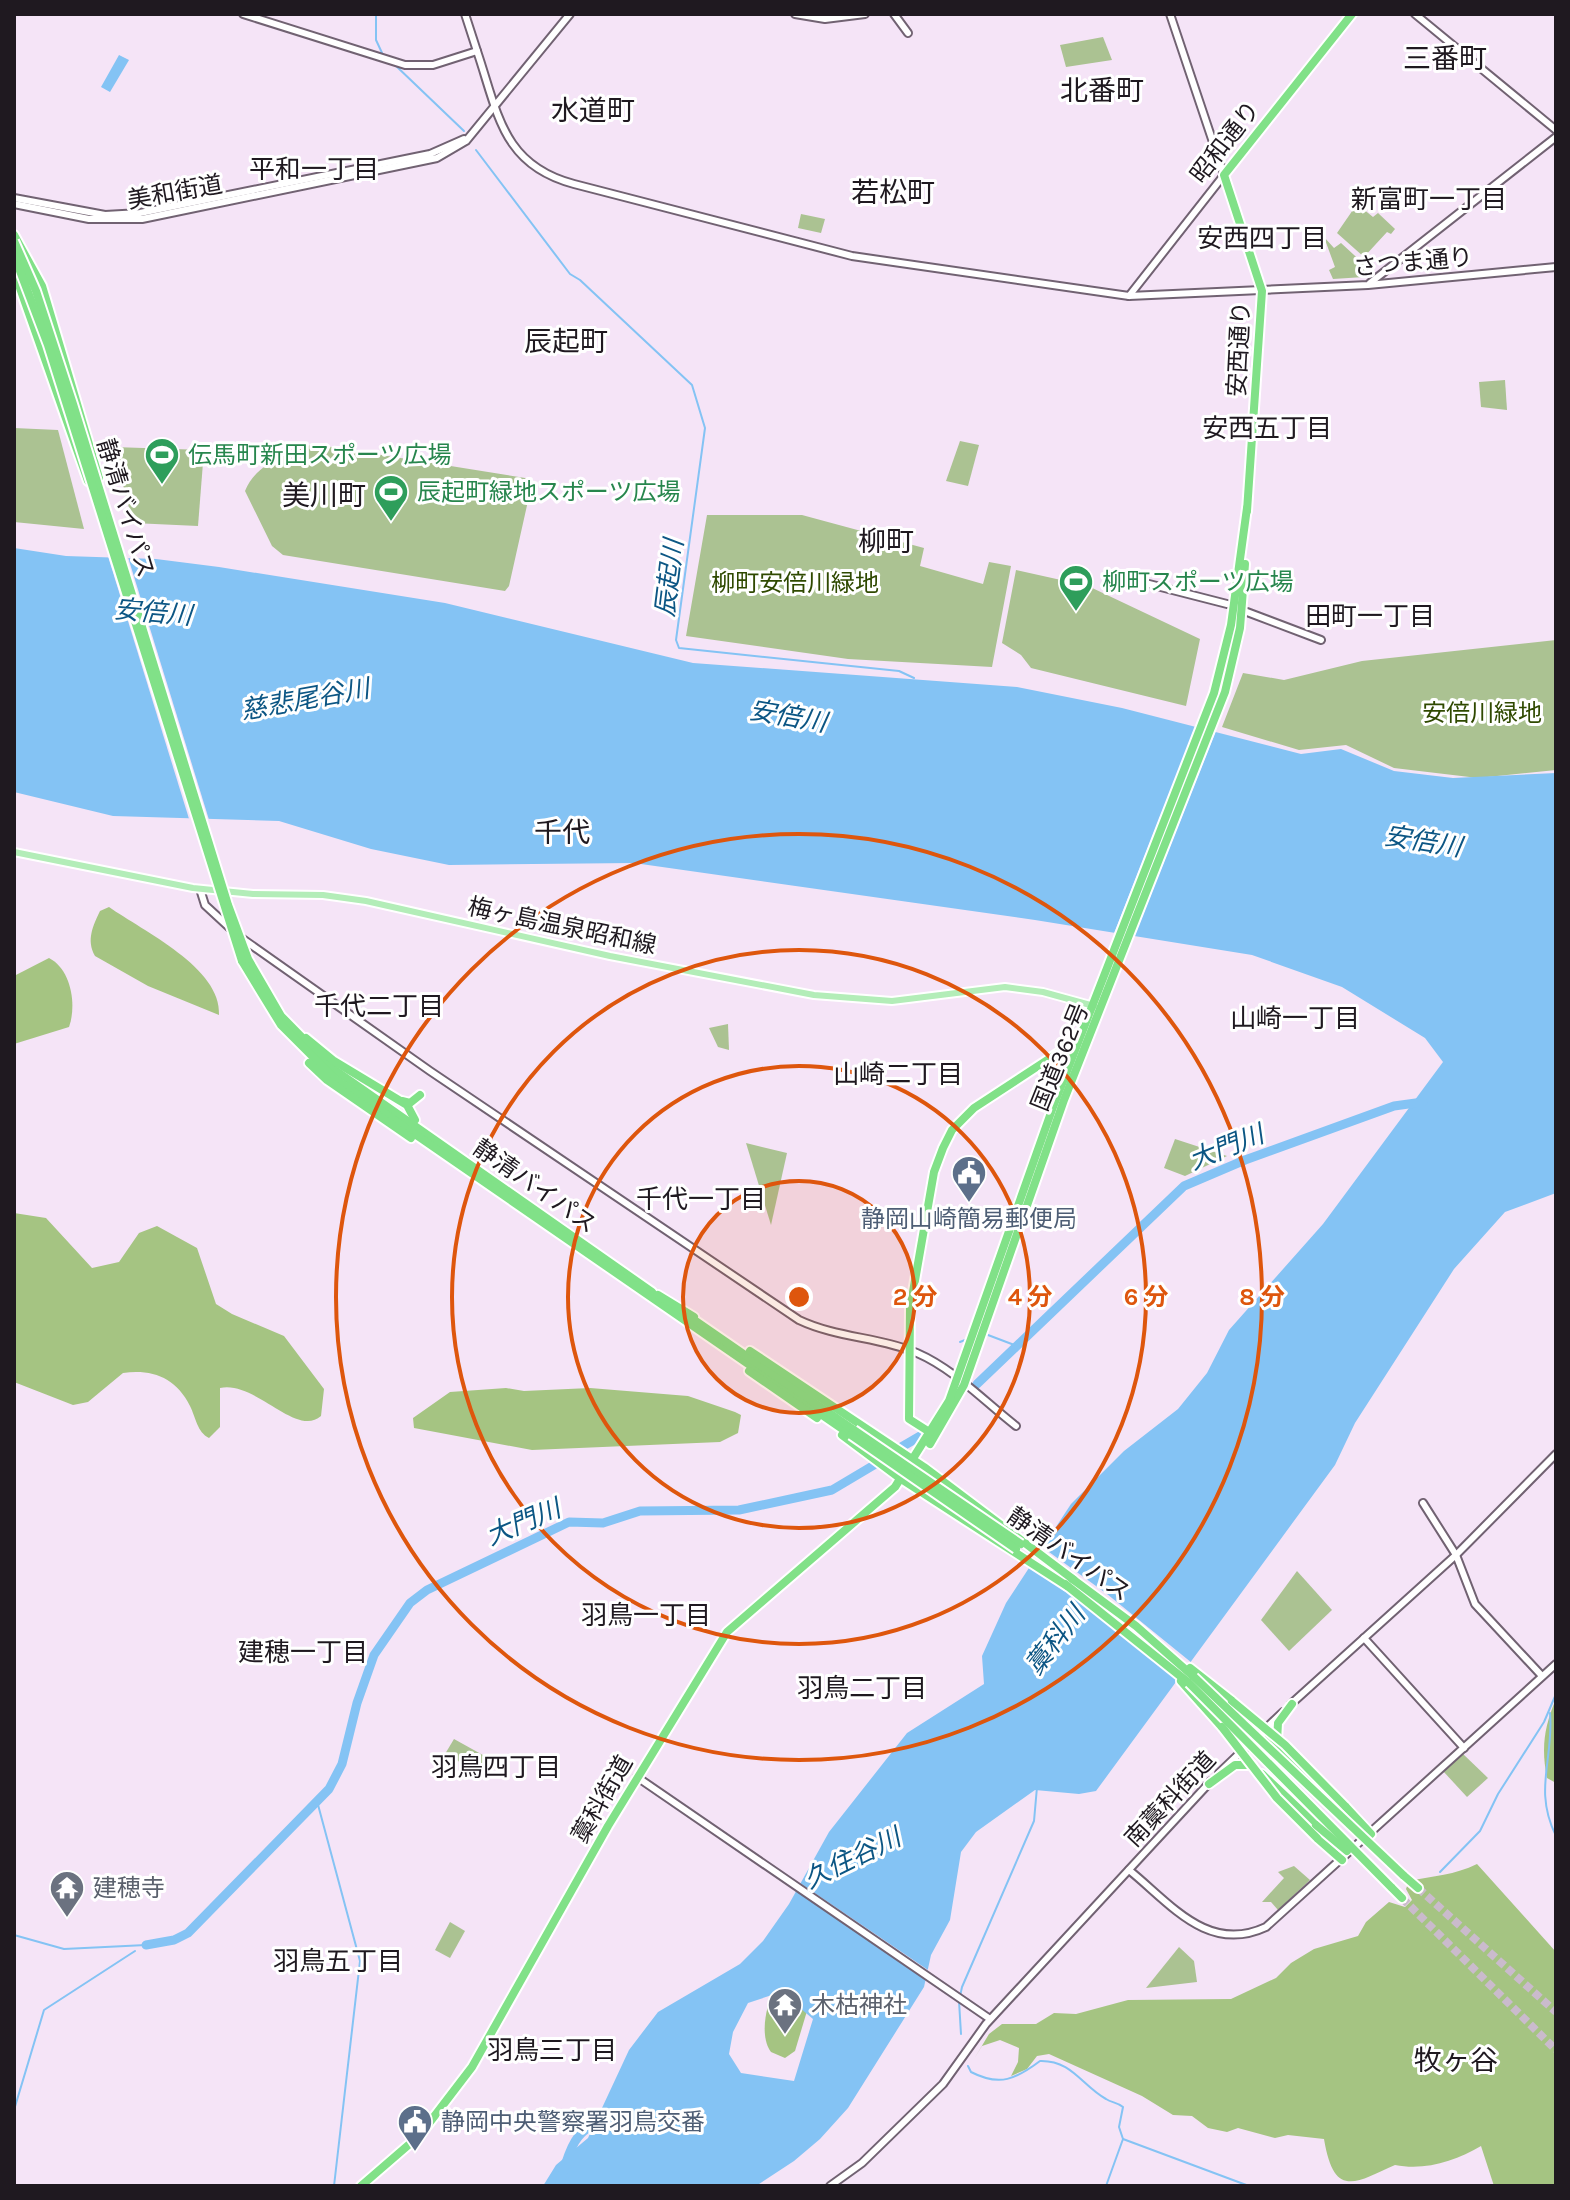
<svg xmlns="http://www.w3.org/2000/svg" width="1570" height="2200" font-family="Karla,'Noto Sans JP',sans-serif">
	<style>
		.green { fill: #abc292 }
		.forest { fill: #a5c482 }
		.water { fill: #84c3f4; fill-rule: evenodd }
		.pier { fill: #f5e4f7 }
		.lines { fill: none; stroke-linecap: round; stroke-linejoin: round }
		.stream { stroke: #84c3f4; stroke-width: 2 }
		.river { stroke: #84c3f4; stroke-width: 9 }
		.highway-tunnel { stroke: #cabbcc; stroke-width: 8; stroke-dasharray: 8 4; stroke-linecap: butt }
		.secondary-casing { stroke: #716272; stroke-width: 10 }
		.primary-casing { stroke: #fff; stroke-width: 10 }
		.highway-casing { stroke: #fff; stroke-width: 12 }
		.secondary { stroke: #fff; stroke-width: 6 }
		.primary { stroke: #b3edb8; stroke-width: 6 }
		.highway { stroke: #81e188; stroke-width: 8 }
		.highway-bridge-casing { stroke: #fff; stroke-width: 12; stroke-linecap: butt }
		.highway-bridge { stroke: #81e188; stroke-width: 8 }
		.ring { fill: none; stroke: #de560d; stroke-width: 4 }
		.labels { text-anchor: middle; stroke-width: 6; stroke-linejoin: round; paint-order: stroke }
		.street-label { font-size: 24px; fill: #1f1920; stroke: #fff }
		.leisure-label { font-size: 24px; fill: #27864d; stroke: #fff; text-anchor: start }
		.park-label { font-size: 24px; fill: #2f4900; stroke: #fff }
		.service-label { font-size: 24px; fill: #4e5e75; stroke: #fff }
		.worship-label { font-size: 24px; fill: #5b616d; stroke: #fff; text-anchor: start }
		.neighbourhood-label { font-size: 26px; fill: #1f1920; stroke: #fff }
		.water-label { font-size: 26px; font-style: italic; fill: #0c5684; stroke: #fff }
		.quarter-label { font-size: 28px; fill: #1f1920; stroke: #fff }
		.centre { fill: #de560d; stroke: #fff; stroke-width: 4 }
		.ring-label { font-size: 24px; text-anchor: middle; font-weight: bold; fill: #de560d; stroke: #fff; stroke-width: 6; stroke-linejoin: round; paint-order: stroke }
	</style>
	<rect width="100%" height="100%" fill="#f5e4f7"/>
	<g class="green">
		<path d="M1103 37 1112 60 1066 67 1060 45Z"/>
		<path d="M1357 204 1373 217 1378 213 1395 229 1391 234 1387 232 1364 257 1337 233Z"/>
		<path d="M801 214 825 219 821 233 798 228Z"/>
		<path d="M1324 237 1334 248 1341 243 1366 266 1364 277 1333 279 1329 270 1335 267Z"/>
		<path d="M1505 380 1507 410 1481 407 1479 382Z"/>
		<path d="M14 428 58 430 84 529 14 522Z"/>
		<path d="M960 441 979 445 968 486 946 481Z"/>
		<path d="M313 444 525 478 532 483 509 586 505 591 283 555 272 546 245 491C256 463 287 455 313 444Z"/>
		<path d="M113 447 204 450 198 526 133 523Z"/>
		<path d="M707 515H802L924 548 920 566 983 584 989 562 1011 566 992 667 848 659 686 636Z"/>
		<path d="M1016 570 1088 586 1200 639 1186 706 1031 668 1021 655 1002 643Z"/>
		<path d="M1556 640V770L1478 778 1394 768 1346 745 1299 750 1222 727 1243 673 1284 680 1362 661Z"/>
		<path d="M728 1024 729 1050 718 1047 709 1028Z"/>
		<path d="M1175 1139 1227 1156 1185 1176 1164 1168Z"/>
		<path d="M746 1143 787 1153 771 1225Z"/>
		<path d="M1297 1571 1332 1610 1289 1651 1261 1620Z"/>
		<path d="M454 1739 490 1759 482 1774 445 1754Z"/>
		<path d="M1462 1753 1488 1778 1467 1797 1443 1771Z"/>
		<path d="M1294 1866 1310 1880 1278 1910 1271 1902H1262L1284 1878 1278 1872Z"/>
		<path d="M450 1922 465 1931 450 1958 435 1950Z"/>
		<path d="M1179 1947 1194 1961 1197 1982 1146 1988Z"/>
	</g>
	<g class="forest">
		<path d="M109 907C143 931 222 968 219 1015L148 986 95 956C86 940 93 926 100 911Z"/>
		<path d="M49 958C71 969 77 1005 69 1027L14 1044V976Z"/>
		<path d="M14 1213 46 1218 92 1268 119 1262 139 1233 157 1226 197 1248 216 1304 232 1314 284 1336 324 1389 321 1416C296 1438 255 1380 220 1388V1427L209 1438C197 1432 196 1418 190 1406 176 1378 153 1369 123 1373L88 1402 73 1405 14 1382Z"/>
		<path d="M506 1388 524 1391 590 1388 688 1396 735 1412 741 1415 738 1433 720 1442 532 1450 414 1428 413 1418 450 1392Z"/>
		<path d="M1556 1699V1783L1547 1778C1541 1748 1544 1727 1556 1699Z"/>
		<path d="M1477 1864 1556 1952V2186H1494L1481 2146C1456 2161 1425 2171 1395 2165 1355 2183 1334 2199 1324 2139L1288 2135 1275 2138 1238 2128 1227 2132 1208 2128 1192 2116 1173 2115 1142 2096 1049 2054 1037 2056 1027 2069 1011 2076 1018 2062 1019 2048 1000 2040 982 2046 974 2059 989 2034 1002 2024H1036L1054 2013 1076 2014 1128 2000 1231 1999 1276 1978 1291 1963 1314 1949 1358 1936 1366 1922 1389 1902 1405 1907 1412 1900 1406 1889 1409 1881C1433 1876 1455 1875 1477 1864Z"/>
		<path d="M776 1987 807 2011 795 2051 785 2058 771 2052C759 2036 766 2003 776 1987Z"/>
	</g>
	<g class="water">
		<path d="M119 55 129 60 110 92 101 87Z"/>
		<path d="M14 548 66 556 156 559 219 567 445 603 693 663 1017 687 1122 708 1301 754 1341 749 1394 771 1453 778 1556 773V1193L1505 1212 1454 1269 1355 1423 1335 1465 1096 1791 1079 1794 1035 1790 976 1832 961 1852 950 1920 931 1955 924 1987 848 2108 820 2139 794 2161 756 2186H543L556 2165 588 2138 629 2050 658 2012 740 1964 763 1941 789 1904 829 1832 907 1733 984 1684 982 1656 1006 1603 1071 1504 1124 1451 1178 1409 1207 1373 1229 1330 1323 1224 1443 1062 1425 1038 1342 987 1252 955 1035 920 634 863 449 865 371 849 279 821 113 816 14 792ZM781 1992 813 2019 794 2081 741 2073 729 2054 733 2032 748 2003Z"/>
	</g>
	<g class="pier">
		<path d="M107 553 127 554 210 823 190 822Z"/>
		<path d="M1197 723 1217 728 1133 940 1113 936Z"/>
		<path d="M1038 1544 1107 1594 1192 1663 1179 1682 1114 1625 1026 1564Z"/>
		<path d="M797 1881 931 1972 930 1979 794 1887Z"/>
	</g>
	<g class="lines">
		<g class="stream">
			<path d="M376 14V40L383 55"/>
			<path d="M394 64 464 131"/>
			<path d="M476 150 570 274 580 280 692 385 705 428 676 640 679 648 899 671 914 678"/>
			<path d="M988 1335 1017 1346"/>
			<path d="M960 1342 965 1340"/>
			<path d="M1550 1713C1554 1759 1533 1790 1556 1836"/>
			<path d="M317 1801 360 1961 334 2186"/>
			<path d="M1440 1872 1480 1831 1498 1794 1544 1722 1556 1694"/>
			<path d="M14 1935 64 1949 146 1945"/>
			<path d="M961 2034 959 2001 962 1987 1034 1821 1037 1787"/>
			<path d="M968 2066 971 2072C1000 2087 1016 2079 1040 2061 1072 2060 1082 2086 1106 2099 1112 2103 1117 2102 1123 2107L1119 2127 1123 2139 1106 2186"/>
			<path d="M14 2110 44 2010 135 1951"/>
			<path d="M1123 2139 1249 2186"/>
		</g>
		<g class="river">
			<path d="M977 1384 1184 1186 1245 1160 1394 1106 1423 1102"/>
			<path d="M898 1449 922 1435"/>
			<path d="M146 1945 174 1940 188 1933 329 1789 342 1764 357 1703 374 1655 410 1603 427 1590 569 1522 603 1523 640 1511 739 1510 832 1490 874 1465"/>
			<path d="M559 2186C567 2160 572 2126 604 2123"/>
		</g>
		<g class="highway-tunnel">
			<path d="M1418 1888 1556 2012"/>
			<path d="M1402 1898 1556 2050"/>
		</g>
		<defs>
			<g id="secondary">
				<path d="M243 14 405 65H433L477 51C498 113 502 165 574 184L852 256 1129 296 1368 285 1556 267"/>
				<path d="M465 14 477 51"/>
				<path d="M795 14 825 19 865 14"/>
				<path d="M894 14 908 33"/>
				<path d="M1170 14 1225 178"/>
				<path d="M1415 14 1556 130"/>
				<path d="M14 198 105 215 140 213 430 154 464 139"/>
				<path d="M14 204 89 219H142L437 158 466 141 570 14"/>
				<path d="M1370 283 1556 137"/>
				<path d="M1129 296 1224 175"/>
				<path d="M1149 584 1227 604"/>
				<path d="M1247 612 1321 640"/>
				<path d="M200 889 205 905 231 929"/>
				<path d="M240 937 430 1071 799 1320C837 1338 880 1337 917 1353 954 1369 985 1402 1016 1426"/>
				<path d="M1423 1503 1456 1555 1475 1604 1542 1676"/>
				<path d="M1364 1638 1464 1748"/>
				<path d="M1291 1704 1456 1555 1556 1454"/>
				<path d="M1219 1773 1283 1712"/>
				<path d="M637 1777 990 2019"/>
				<path d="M1129 1870C1171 1904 1208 1954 1266 1927L1556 1664"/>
				<path d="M830 2186 862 2163 943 2084 986 2024 1211 1781"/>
			</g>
			<path id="primary" d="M14 852 193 888 253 894 323 895 366 901 610 956 814 995 892 1001 1005 987 1043 992 1094 1006"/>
			<g id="highway">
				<path d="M14 235 42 286 99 478"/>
				<path d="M14 271 88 481"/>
				<path d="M1247 511 1262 291 1224 175 1352 14"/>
				<path d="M248 959 281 1016 332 1068 652 1292"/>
				<path d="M242 961 281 1025 335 1079 851 1435"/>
				<path d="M306 1038 334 1061 407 1105 415 1120"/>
				<path d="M309 1063 327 1080 411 1138"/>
				<path d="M402 1101 410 1103 420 1095"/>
				<path d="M658 1295 694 1317"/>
				<path d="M690 1317 854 1430"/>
				<path d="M750 1351 924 1467 1074 1580"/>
				<path d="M749 1371 817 1418"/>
				<path d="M931 1433 909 1419 910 1309 934 1172 943 1148 952 1130 974 1108 1058 1053 1073 1054"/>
				<path d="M842 1435 901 1479 1067 1586"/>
				<path d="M930 1444 964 1385 1064 1100 1225 692 1240 628 1245 564"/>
				<path d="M1071 1578 1136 1626 1194 1677"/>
				<path d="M1065 1584 1189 1683"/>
				<path d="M1190 1668 1232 1701"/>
				<path d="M1181 1681 1222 1727"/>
				<path d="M1269 1736 1338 1806"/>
				<path d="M1277 1741 1278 1723 1292 1704"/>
				<path d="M1262 1774 1316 1825"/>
				<path d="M1209 1784 1235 1765H1252"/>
				<path d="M1345 1806 1371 1834"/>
				<path d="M1317 1838 1342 1860"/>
				<path d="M1403 1875 1418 1888"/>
				<path d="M1391 1887 1402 1898"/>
				<path d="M361 2186 420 2135 472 2067 608 1826 727 1632 895 1487 949 1401 1053 1107 1214 693 1231 625 1247 508"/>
			</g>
		</defs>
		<use href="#secondary" class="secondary-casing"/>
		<use href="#primary" class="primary-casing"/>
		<use href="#highway" class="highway-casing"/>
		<use href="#secondary" class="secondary"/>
		<use href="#primary" class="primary"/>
		<use href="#highway" class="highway"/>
		<defs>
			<g id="highway-bridge">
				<path d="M14 241 36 291 73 404 228 905 248 959"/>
				<path d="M14 255 48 345 242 961"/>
				<path d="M854 1430 1021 1544"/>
				<path d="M851 1435 1016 1549"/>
				<path d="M1194 1677 1403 1875"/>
				<path d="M1189 1683 1391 1887"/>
				<path d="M1232 1701 1285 1745 1345 1806"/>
				<path d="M1222 1727 1277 1798 1317 1838"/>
				<path d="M1316 1825 1347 1851"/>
			</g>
		</defs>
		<use href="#highway-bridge" class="highway-bridge-casing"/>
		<use href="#highway-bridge" class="highway-bridge"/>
	</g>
	<circle cx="799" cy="1297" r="116" fill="#de560d" fill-opacity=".12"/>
	<g class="ring">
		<circle cx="799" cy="1297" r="116"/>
		<circle cx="799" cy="1297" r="231"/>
		<circle cx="799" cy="1297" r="347"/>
		<circle cx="799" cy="1297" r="463"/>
	</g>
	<defs>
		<symbol id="stadium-pin" viewBox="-11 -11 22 30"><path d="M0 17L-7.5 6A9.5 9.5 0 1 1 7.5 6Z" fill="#2e9e5b" stroke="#fff"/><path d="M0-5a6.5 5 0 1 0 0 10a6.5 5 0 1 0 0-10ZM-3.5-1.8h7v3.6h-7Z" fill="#fff"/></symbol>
		<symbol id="civic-pin" viewBox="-11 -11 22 30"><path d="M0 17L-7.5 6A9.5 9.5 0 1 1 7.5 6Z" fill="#5c6f8a" stroke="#fff"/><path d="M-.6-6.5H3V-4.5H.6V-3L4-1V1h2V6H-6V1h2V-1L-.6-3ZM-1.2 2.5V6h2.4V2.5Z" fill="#fff"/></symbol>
		<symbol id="temple-pin" viewBox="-11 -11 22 30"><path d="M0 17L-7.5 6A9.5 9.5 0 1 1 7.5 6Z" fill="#6b7280" stroke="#fff"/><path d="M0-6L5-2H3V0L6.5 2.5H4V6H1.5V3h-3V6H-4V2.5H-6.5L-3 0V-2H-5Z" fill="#fff"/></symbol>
	</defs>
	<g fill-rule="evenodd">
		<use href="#stadium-pin" x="142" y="435" width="40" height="54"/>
		<use href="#stadium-pin" x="371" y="472" width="40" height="54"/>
		<use href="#stadium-pin" x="1056" y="562" width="40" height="54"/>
		<use href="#civic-pin" x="949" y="1153" width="40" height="54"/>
		<use href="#temple-pin" x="47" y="1868" width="40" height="54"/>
		<use href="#temple-pin" x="765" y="1985" width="40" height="54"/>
		<use href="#civic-pin" x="395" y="2102" width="40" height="54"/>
	</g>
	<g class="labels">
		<g class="street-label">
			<text transform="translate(1225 142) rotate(-52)" y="8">昭和通り</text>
			<text transform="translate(175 192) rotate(-10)" y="8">美和街道</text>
			<text transform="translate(1413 262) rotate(-5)" y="8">さつま通り</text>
			<text transform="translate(1239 349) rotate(-87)" y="8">安西通り</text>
			<text transform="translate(126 508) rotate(73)" y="8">静清バイパス</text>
			<text transform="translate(562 926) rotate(12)" y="8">梅ヶ島温泉昭和線</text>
			<text transform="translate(1060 1057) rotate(-68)" y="8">国道362号</text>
			<text transform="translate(535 1186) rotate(35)" y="8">静清バイパス</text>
			<text transform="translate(1069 1554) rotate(35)" y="8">静清バイパス</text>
			<text transform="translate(602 1799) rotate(-60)" y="8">藁科街道</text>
			<text transform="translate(1170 1799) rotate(-47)" y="8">南藁科街道</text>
		</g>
		<g class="leisure-label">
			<text x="188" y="463">伝馬町新田スポーツ広場</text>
			<text x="417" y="500">辰起町緑地スポーツ広場</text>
			<text x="1102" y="590">柳町スポーツ広場</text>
		</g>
		<g class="park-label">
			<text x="795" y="591">柳町安倍川緑地</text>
			<text x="1482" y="721">安倍川緑地</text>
		</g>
		<g class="service-label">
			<text x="969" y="1227">静岡山崎簡易郵便局</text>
			<text x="441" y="2130" text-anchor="start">静岡中央警察署羽鳥交番</text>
		</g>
		<g class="worship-label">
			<text x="93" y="1896">建穂寺</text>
			<text x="811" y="2013">木枯神社</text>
		</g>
		<g class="neighbourhood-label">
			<text x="314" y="178">平和一丁目</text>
			<text x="1429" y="208">新富町一丁目</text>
			<text x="1262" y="247">安西四丁目</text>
			<text x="1267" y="437">安西五丁目</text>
			<text x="1370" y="625">田町一丁目</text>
			<text x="379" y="1015">千代二丁目</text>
			<text x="1295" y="1027">山崎一丁目</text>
			<text x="898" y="1083">山崎二丁目</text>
			<text x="701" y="1208">千代一丁目</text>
			<text x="646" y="1624">羽鳥一丁目</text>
			<text x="303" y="1661">建穂一丁目</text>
			<text x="862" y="1697">羽鳥二丁目</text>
			<text x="496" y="1776">羽鳥四丁目</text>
			<text x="338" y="1970">羽鳥五丁目</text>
			<text x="552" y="2059">羽鳥三丁目</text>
		</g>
		<g class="water-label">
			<text transform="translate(669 578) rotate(-83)" y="9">辰起川</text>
			<text transform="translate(153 612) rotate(5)" y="9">安倍川</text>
			<text transform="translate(305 699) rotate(-10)" y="9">慈悲尾谷川</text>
			<text transform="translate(788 716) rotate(10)" y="9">安倍川</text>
			<text transform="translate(1423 841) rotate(9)" y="9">安倍川</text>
			<text transform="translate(1226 1147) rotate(-22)" y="9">大門川</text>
			<text transform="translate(523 1522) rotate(-23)" y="9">大門川</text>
			<text transform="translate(1055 1640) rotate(-52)" y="9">藁科川</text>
			<text transform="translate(852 1858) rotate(-26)" y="9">久住谷川</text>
		</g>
		<g class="quarter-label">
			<text x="1445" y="68">三番町</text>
			<text x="1102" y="100">北番町</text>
			<text x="593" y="120">水道町</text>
			<text x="893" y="202">若松町</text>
			<text x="566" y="351">辰起町</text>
			<text x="324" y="505">美川町</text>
			<text x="886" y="551">柳町</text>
			<text x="562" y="842">千代</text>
			<text x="1456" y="2070">牧ヶ谷</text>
		</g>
	</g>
	<circle cx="799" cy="1297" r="12" class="centre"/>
	<g class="ring-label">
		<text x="915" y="1305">2 分</text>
		<text x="1030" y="1305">4 分</text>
		<text x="1146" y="1305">6 分</text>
		<text x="1262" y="1305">8 分</text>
	</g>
	<rect width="1570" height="2200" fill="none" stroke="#1f1920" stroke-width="32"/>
</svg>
